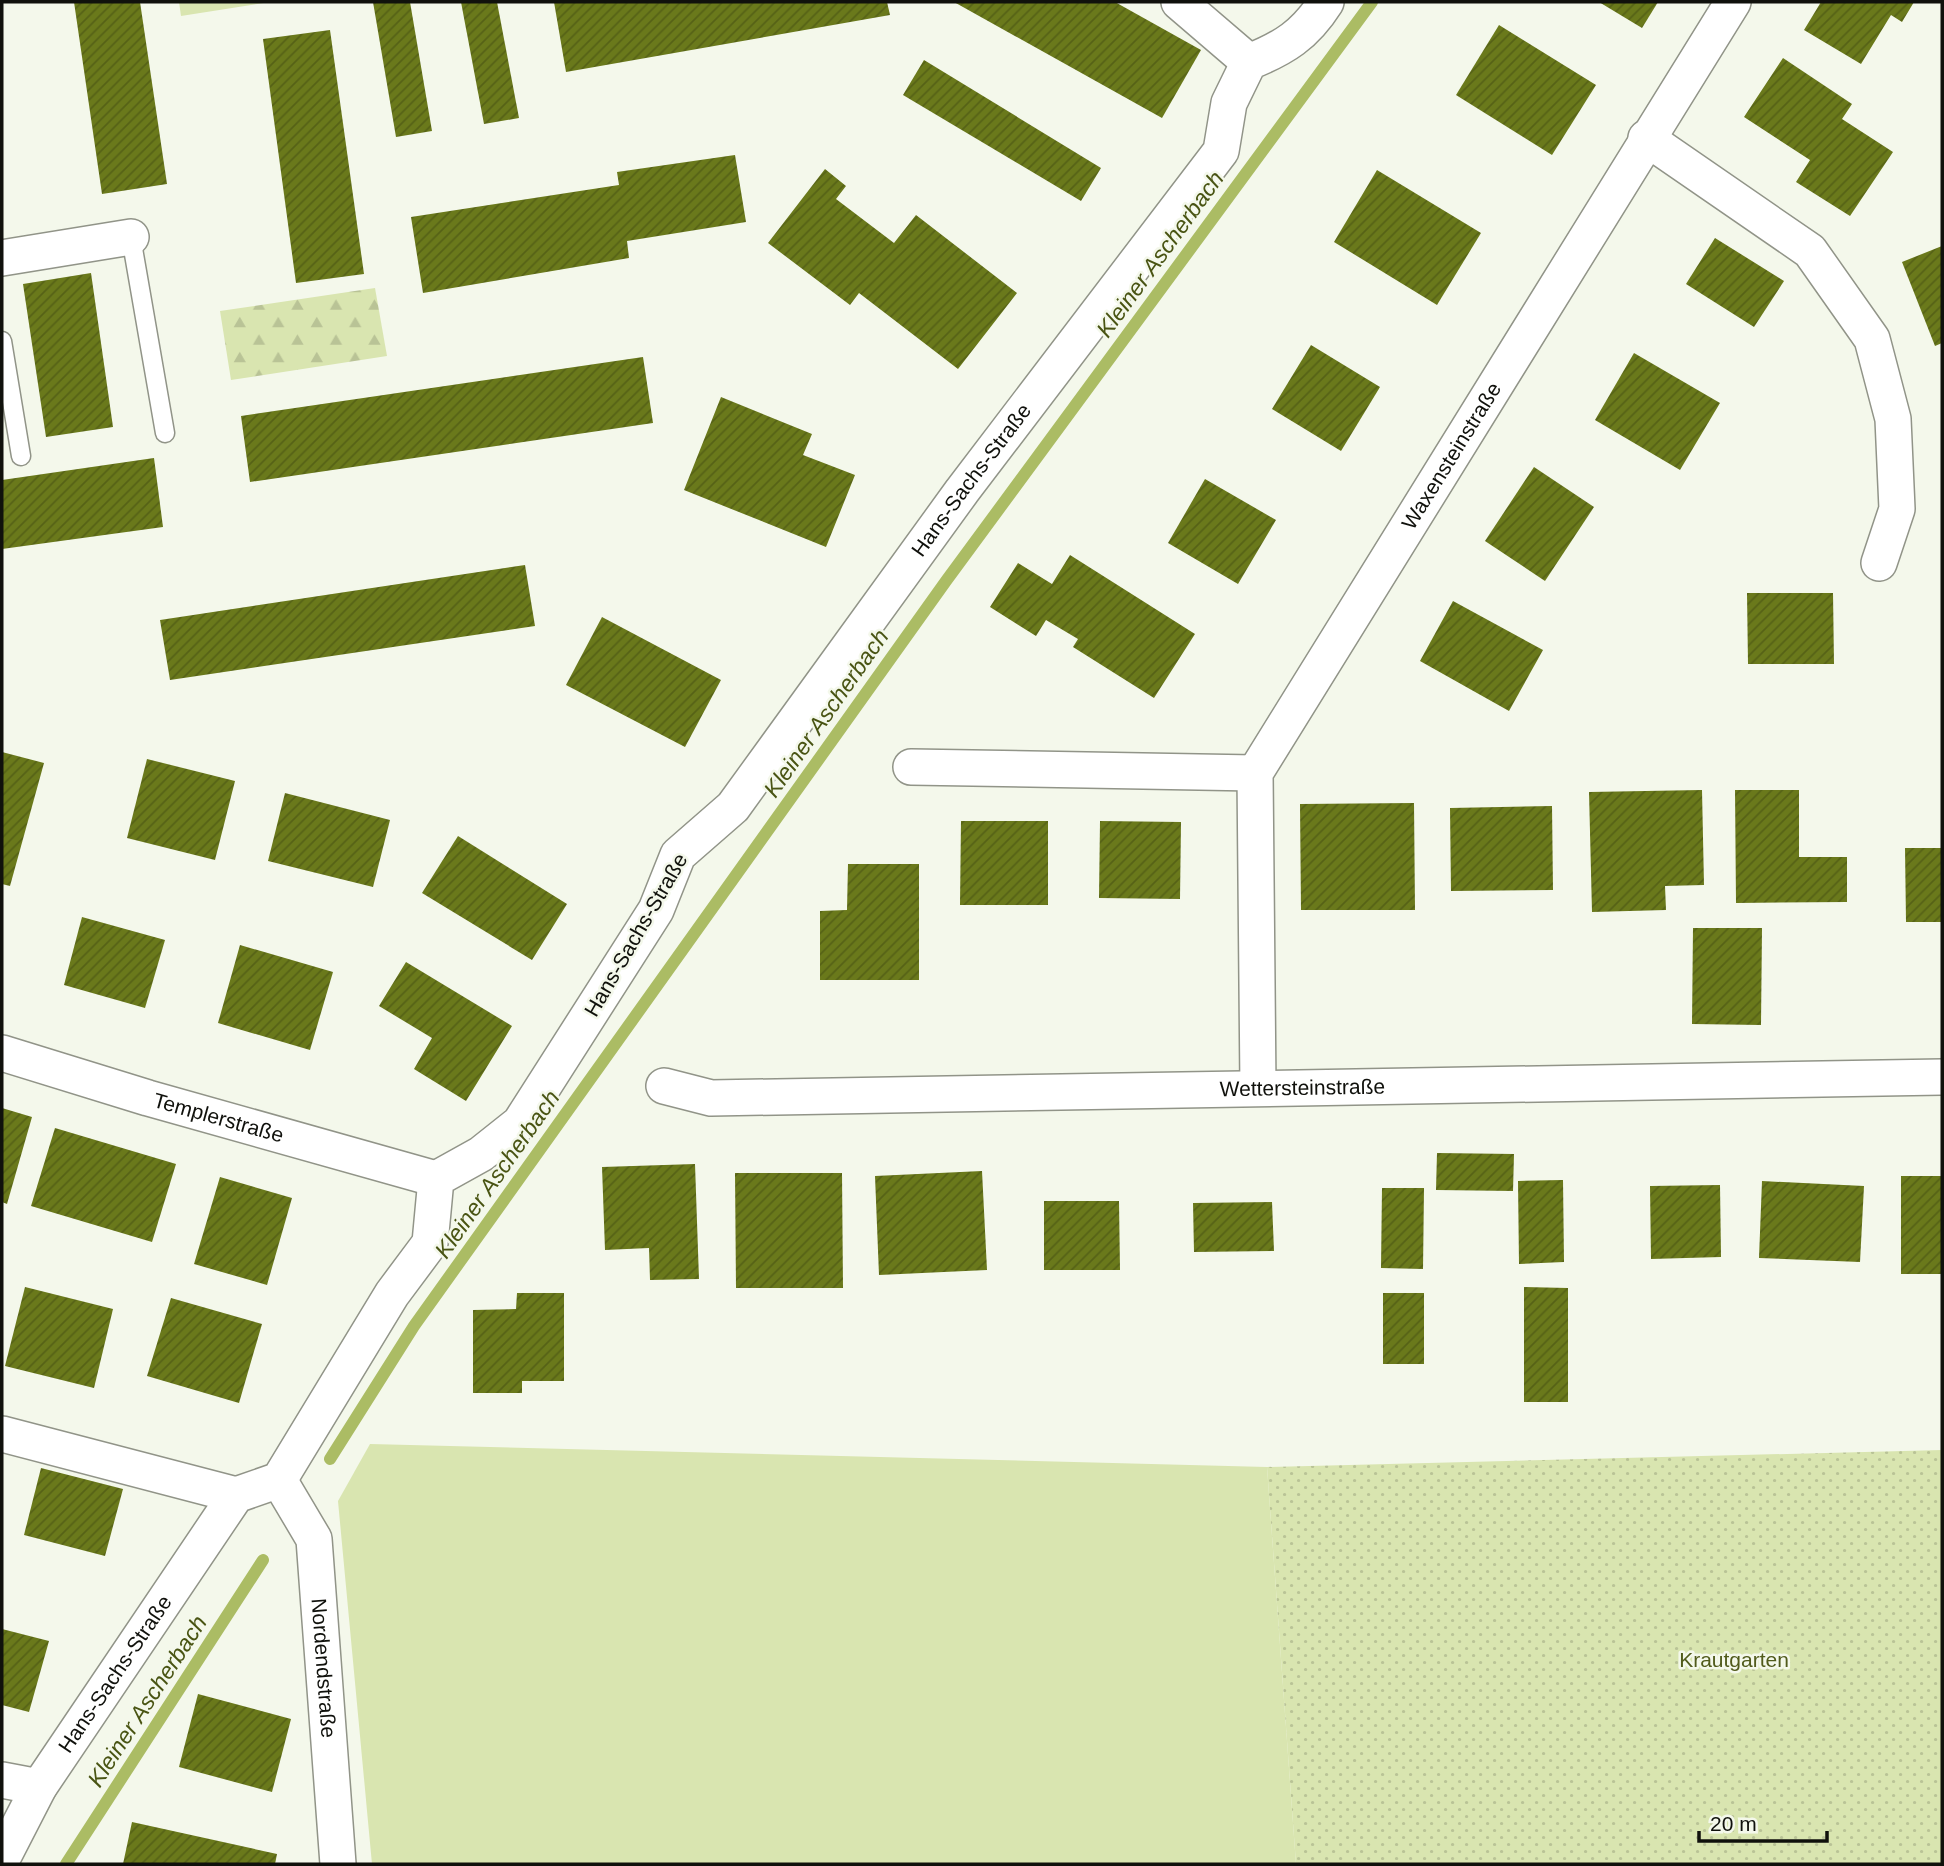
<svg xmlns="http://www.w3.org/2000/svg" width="1944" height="1866" font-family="Arial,sans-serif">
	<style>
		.green { fill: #d9e5b0 }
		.forest { fill: url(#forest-firs) }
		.garden { fill: url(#garden-dots) }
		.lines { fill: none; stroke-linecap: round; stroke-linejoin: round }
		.stream { stroke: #abbc64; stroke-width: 12 }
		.building { fill: url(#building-hatch) }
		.service-casing { stroke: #919488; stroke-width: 21 }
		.minor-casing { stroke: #919488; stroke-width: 38 }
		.service { stroke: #fff; stroke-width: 18 }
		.minor { stroke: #fff; stroke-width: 35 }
		.labels { text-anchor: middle; stroke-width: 5; stroke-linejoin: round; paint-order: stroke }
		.street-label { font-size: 21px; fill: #10110c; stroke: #f4f8eb }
		.park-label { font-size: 21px; fill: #515b1c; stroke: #f4f8eb }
		.water-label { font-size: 23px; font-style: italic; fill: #495413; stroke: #f4f8eb }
	</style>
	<defs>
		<pattern id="forest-firs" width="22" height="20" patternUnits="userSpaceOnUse" patternTransform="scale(1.75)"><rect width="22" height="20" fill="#d9e5b0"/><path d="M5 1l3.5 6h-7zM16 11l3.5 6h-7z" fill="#b9c396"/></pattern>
		<pattern id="garden-dots" width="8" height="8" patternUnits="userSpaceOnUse" patternTransform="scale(1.75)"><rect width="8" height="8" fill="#d9e5b0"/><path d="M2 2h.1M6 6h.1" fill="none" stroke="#b9c396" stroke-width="1.8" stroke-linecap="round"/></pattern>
		<pattern id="building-hatch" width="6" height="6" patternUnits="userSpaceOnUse" patternTransform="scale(1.75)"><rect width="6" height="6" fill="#6a791b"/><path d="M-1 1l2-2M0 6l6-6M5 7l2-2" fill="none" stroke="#566216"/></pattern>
	</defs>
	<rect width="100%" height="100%" fill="#f4f8eb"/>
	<g class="green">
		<path d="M179 2H270L181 16Z"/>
		<path d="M370 1444 1267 1467 1296 1864H372L338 1501Z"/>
	</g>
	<path class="forest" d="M375 288 387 356 231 380 220 311Z"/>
	<path class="garden" d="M1942 1450V1864H1296L1267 1467Z"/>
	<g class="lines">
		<g class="stream">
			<path d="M330 1459 414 1326 946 581 1372 2"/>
			<path d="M66 1864 263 1560"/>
		</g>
	</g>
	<g class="building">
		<path d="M74 2H140L167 184 102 194Z"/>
		<path d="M373 2H410L432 131 396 137Z"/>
		<path d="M461 2H497L519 118 484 124Z"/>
		<path d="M554 2H887L890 15 566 72Z"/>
		<path d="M954 2H1115L1201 50 1162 118Z"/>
		<path d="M1599 2H1658L1642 28Z"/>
		<path d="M1821 2H1914L1902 22 1891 15 1861 64 1804 30Z"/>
		<path d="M1499 25 1596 85 1552 155 1456 95Z"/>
		<path d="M330 30 364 274 296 283 263 39Z"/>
		<path d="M1783 58 1852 104 1842 119 1893 152 1850 216 1796 182 1810 160 1744 117Z"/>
		<path d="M924 60 1101 168 1081 201 903 95Z"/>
		<path d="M735 155 746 222 627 241 629 258 423 293 411 217 619 185 617 172Z"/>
		<path d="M825 169 846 186 836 199 894 243 916 215 1017 293 958 369 859 293 850 305 768 243Z"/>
		<path d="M1377 170 1481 233 1437 305 1334 242Z"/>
		<path d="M1715 238 1784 281 1754 327 1686 284Z"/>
		<path d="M1942 246V343L1935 346 1902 262Z"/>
		<path d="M91 273 113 427 46 437 23 284Z"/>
		<path d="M1311 345 1380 387 1341 451 1272 409Z"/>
		<path d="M1634 353 1720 403 1680 470 1595 420Z"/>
		<path d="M643 357 653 423 250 482 241 416Z"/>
		<path d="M721 397 812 434 803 455 855 475 826 547 684 490Z"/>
		<path d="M154 458 163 527 2 549V480Z"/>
		<path d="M1534 467 1594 507 1545 581 1485 541Z"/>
		<path d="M1205 479 1276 520 1238 584 1168 543Z"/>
		<path d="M1070 555 1195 634 1154 698 1073 647 1078 639 1046 620 1036 636 990 607 1018 563 1052 584Z"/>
		<path d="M525 565 535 626 170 680 160 620Z"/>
		<path d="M1747 593H1833L1834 664H1748Z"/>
		<path d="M1453 601 1543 650 1509 711 1420 661Z"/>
		<path d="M602 617 721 680 685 747 566 685Z"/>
		<path d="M2 752 44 763 10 886 2 884Z"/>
		<path d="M147 759 235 781 215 860 127 838Z"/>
		<path d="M1702 790 1704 885 1665 886 1666 910 1592 912 1589 792Z"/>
		<path d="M1735 790H1799V857H1847V902L1736 903Z"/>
		<path d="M285 793 390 820 373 887 268 861Z"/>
		<path d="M1414 803 1415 910H1301L1300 804Z"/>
		<path d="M1552 806 1553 890 1451 891 1450 808Z"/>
		<path d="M961 821H1048V905H960Z"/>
		<path d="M1100 821 1181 822 1180 899 1099 898Z"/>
		<path d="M458 836 567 904 532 960 422 893Z"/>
		<path d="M1905 848H1942V922H1906Z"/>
		<path d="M848 864H919V980H820V911L847 910Z"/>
		<path d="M82 917 165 940 145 1008 64 985Z"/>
		<path d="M1693 928H1762L1761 1025 1692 1024Z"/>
		<path d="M240 945 333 972 310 1050 218 1023Z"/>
		<path d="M406 962 512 1026 466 1101 414 1069 432 1038 379 1006Z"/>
		<path d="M2 1108 32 1117 7 1204 2 1202Z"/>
		<path d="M55 1128 176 1164 152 1242 31 1206Z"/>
		<path d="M1437 1153 1514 1154 1513 1191 1436 1190Z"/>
		<path d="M695 1164 699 1279 650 1280 649 1248 605 1250 602 1167Z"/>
		<path d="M982 1171 987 1270 879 1275 875 1176Z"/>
		<path d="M735 1173H842L843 1288H736Z"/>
		<rect x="1901" y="1176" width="41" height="98"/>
		<path d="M220 1177 292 1198 267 1285 194 1264Z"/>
		<path d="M1563 1180 1564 1262 1519 1264 1518 1181Z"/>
		<path d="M1762 1181 1864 1186 1860 1262 1759 1258Z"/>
		<path d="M1720 1185 1721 1257 1651 1259 1650 1186Z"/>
		<path d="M1382 1188H1424L1423 1269 1381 1268Z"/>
		<path d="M1044 1201H1119L1120 1270H1044Z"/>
		<path d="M1272 1202 1274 1251 1194 1252 1193 1203Z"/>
		<path d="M25 1287 113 1309 94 1388 5 1366Z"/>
		<path d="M1524 1287 1568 1288V1402H1524Z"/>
		<path d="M517 1293H564V1381H522V1393H473V1310L516 1309Z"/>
		<rect x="1383" y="1293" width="41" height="71"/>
		<path d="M171 1298 262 1324 239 1403 147 1376Z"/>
		<path d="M41 1468 123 1489 105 1556 24 1535Z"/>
		<path d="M2 1629 49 1641 29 1712 2 1705Z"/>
		<path d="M198 1694 291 1719 272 1792 179 1767Z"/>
		<path d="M132 1822 277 1854 275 1864H123Z"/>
	</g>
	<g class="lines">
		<defs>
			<g id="service">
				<path d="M131 237 165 433"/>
				<path d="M2 341 21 456"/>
			</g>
			<g id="minor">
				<path d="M1179 2 1249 62"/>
				<path d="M1646 138 1810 251 1872 339 1893 419 1897 509 1879 563"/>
				<path d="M2 258 131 237"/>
				<path d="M911 767 1255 773"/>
				<path id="s1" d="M2 1053 148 1098 436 1179"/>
				<path id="s2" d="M664 1086 711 1098 1942 1077"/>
				<path id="s3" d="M1258 1088 1255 773 1733 2"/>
				<path d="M2 1434 236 1495"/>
				<path id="s4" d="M279 1480 314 1539 338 1864"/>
				<path d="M2 1780 39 1787"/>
				<path id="s5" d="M2 1859 39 1787 236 1495 279 1480 392 1294 430 1243 436 1179 481 1154 520 1123 656 910 678 855 733 807 962 491 1221 151 1229 103 1249 62C1284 48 1305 35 1326 2"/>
			</g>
		</defs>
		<use href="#service" class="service-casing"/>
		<use href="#minor" class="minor-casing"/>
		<use href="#service" class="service"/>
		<use href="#minor" class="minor"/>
	</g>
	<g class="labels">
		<g class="street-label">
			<text dy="7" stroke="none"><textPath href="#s3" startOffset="688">Waxensteinstraße</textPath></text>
			<text dy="7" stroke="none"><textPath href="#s5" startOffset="1715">Hans-Sachs-Straße</textPath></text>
			<text transform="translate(636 935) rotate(-60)" y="7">Hans-Sachs-Straße</text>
			<text dy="7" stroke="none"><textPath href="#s2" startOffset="640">Wettersteinstraße</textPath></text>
			<text dy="7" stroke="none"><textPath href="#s1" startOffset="226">Templerstraße</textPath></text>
			<text dy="7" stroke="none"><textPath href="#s4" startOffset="198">Nordendstraße</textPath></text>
			<text dy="7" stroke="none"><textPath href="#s5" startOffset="217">Hans-Sachs-Straße</textPath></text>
		</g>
		<g class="park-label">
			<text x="1734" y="1667">Krautgarten</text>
		</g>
		<g class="water-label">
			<text transform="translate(1160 254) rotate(-54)" y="8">Kleiner Ascherbach</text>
			<text transform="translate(826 713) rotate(-55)" y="8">Kleiner Ascherbach</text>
			<text transform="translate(497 1174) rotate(-55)" y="8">Kleiner Ascherbach</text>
			<text transform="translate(147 1701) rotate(-57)" y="8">Kleiner Ascherbach</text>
		</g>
	</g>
	<rect width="1944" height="1866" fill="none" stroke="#10110c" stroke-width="7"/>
	<path d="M1699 1831v10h128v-10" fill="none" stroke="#10110c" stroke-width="3.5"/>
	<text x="1710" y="1831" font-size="21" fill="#10110c" stroke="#f4f8eb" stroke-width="5" paint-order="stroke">20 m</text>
</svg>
